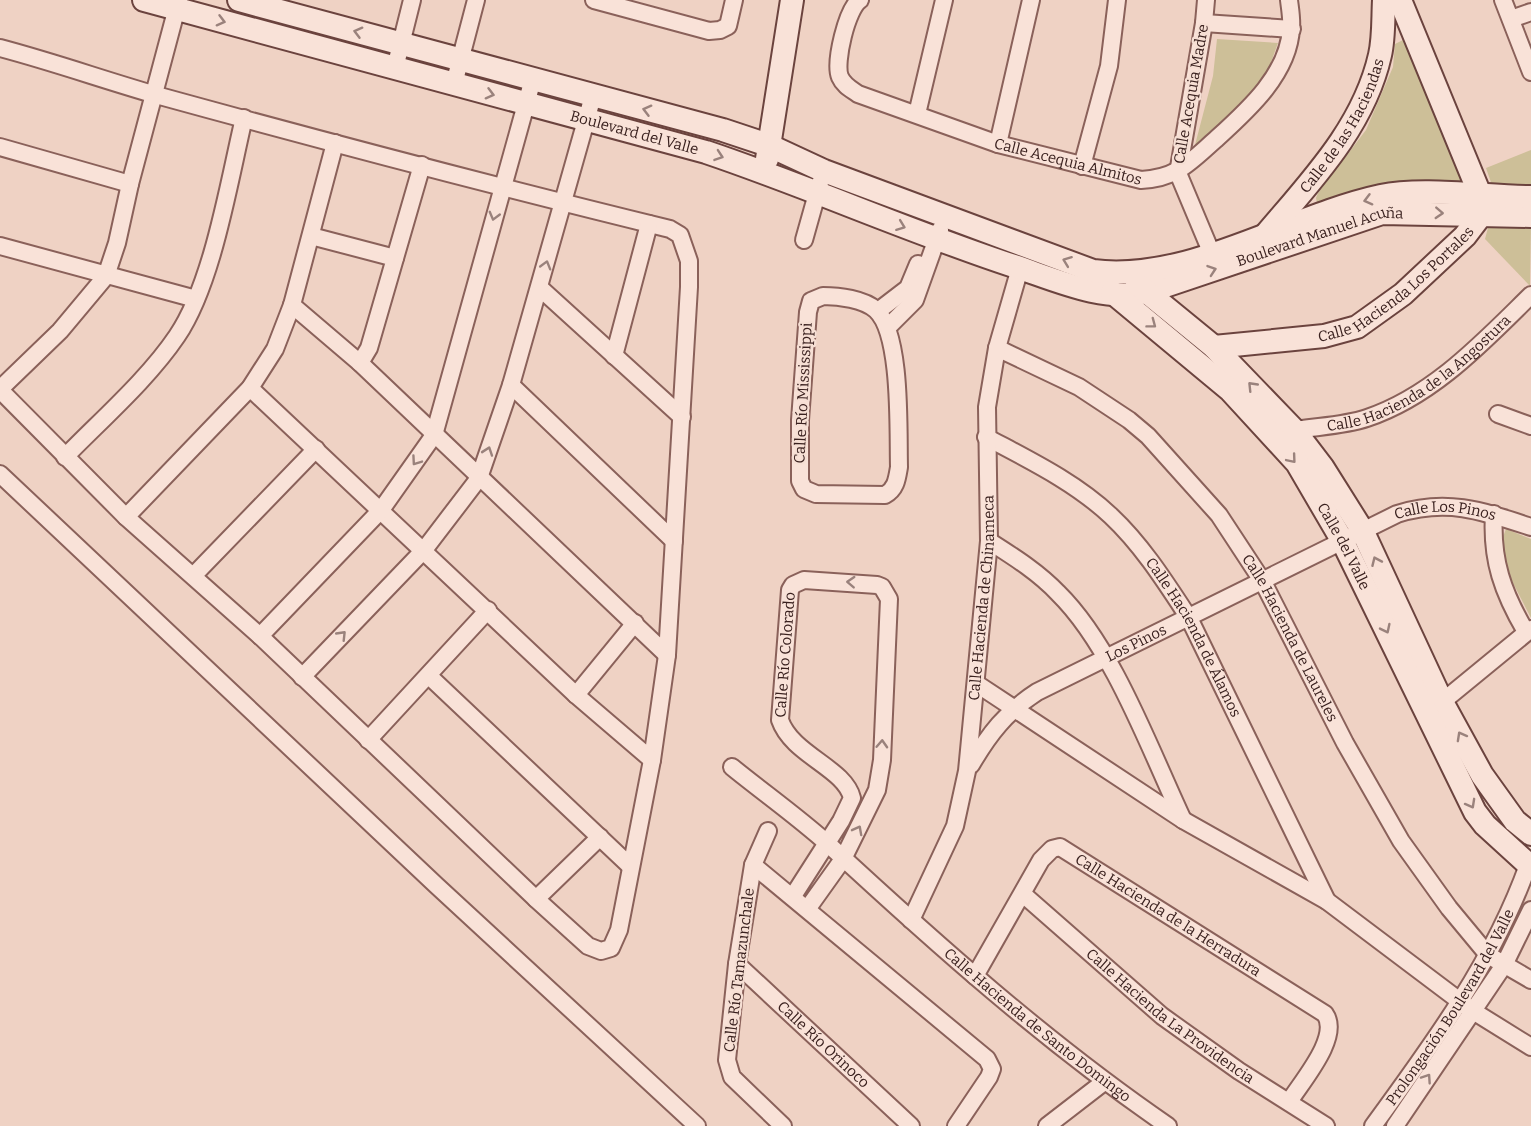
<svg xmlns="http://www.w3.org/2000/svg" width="1531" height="1126" font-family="Bitter,serif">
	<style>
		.green { fill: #cdbf98 }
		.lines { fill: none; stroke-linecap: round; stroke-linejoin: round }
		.street-casing { stroke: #8a615a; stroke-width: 20 }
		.secondary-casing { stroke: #6b433e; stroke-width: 26 }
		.street { stroke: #f9e2d8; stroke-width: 16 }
		.secondary { stroke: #f9e2d8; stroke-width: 22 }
		.oneway { stroke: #9a827c }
		.labels { text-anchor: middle; stroke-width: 4.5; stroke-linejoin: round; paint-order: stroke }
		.street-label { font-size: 15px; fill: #3a211f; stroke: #f6dfd4 }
	</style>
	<rect width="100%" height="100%" fill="#efd2c4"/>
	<g class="green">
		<path d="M1217 39 1278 43C1274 53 1271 65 1266 74 1255 91 1214 144 1195 145L1213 76Z"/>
		<path d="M1405 39 1411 45 1465 191 1318 207 1316 198 1318 193 1366 130 1393 67 1395 44Z"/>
		<path d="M1531 150V191H1494L1486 168Z"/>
		<path d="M1489 224 1531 225 1530 286 1485 239Z"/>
		<path d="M1506 529 1531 539V618L1497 552Z"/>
	</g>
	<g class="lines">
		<defs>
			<g id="street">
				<path d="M594 0 709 31 720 30 728 26 734 0"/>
				<path id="s1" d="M860 0C847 8 834 63 840 77 844 86 851 89 858 94L998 144 1141 180C1177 178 1189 163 1215 140 1247 111 1289 74 1291 28 1292 19 1290 9 1289 0"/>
				<path d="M1206 0 1204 23 1178 173 1212 254"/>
				<path d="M1503 0 1531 72"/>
				<path d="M1511 19 1531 12"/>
				<path d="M1204 23 1292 29"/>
				<path d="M0 48C53 62 104 80 156 95 327 142 498 187 670 229L680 235 689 261V287L667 655 652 760 619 930 611 948 601 951 588 946 536 899 260 636 126 517 0 390"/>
				<path d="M395 68 412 0"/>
				<path d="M454 84 476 0"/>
				<path d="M917 114 944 0"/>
				<path d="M998 144 1031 0"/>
				<path d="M0 147 130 184"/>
				<path d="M1082 166 1109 66 1117 0"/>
				<path d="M311 236 395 258"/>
				<path d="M804 240 820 183"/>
				<path d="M0 246 196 299"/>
				<path d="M540 288 682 417"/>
				<path d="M823 296C839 296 864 299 876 310 902 334 898 431 899 467 897 479 896 489 885 495L816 494 804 489 800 481V420L808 312 811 301Z"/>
				<path d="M292 305 360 363 667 655"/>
				<path d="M878 311 908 288 918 264"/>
				<path d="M888 327 915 300 940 230"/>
				<path id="s2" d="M997 348 1079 387 1129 420 1148 436 1219 515 1263 582 1345 743 1401 841 1449 908 1488 955 1531 980"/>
				<path d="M614 356 649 224"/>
				<path d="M360 363 369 348 422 165"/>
				<path d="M511 385 674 541"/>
				<path d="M250 388 576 695 652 760"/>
				<path d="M0 389 60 331 106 276 117 243 130 184 179 0"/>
				<path d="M1498 414 1531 426"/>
				<path id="s3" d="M1285 432C1312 426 1340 427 1367 418 1433 396 1483 342 1531 295"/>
				<path id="s4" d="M986 437C1029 460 1075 482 1111 516 1142 545 1166 583 1189 618L1327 901"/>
				<path d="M65 457C102 419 148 379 177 336 213 283 229 181 244 118"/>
				<path d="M0 474 437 886 697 1126"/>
				<path d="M1494 514C1491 560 1503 593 1526 632"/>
				<path d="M126 517 250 388 275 349 292 305 335 143"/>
				<path d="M989 541C1014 557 1038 572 1058 593 1113 647 1150 750 1183 820"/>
				<path d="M194 575 316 449"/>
				<path d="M260 636 381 510 434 435 533 79"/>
				<path d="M429 676 629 865"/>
				<path d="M302 677 424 550 479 478 511 385 593 96"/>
				<path d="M977 684 1183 820 1327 901 1473 1011 1531 1047"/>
				<path d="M576 695 635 623"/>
				<path d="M1442 702 1531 629"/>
				<path d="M368 740 488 610"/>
				<path id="s5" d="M971 765C989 734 1006 712 1037 692L1397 514C1447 498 1483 511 1531 527"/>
				<path id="s6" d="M732 767C764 793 798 817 828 844 936 944 1047 1043 1168 1126"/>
				<path d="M768 831 753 865 737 964 727 1060 732 1077 783 1126"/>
				<path d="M753 865 987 1059 992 1069 989 1077 956 1126"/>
				<path id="s7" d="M1024 895 1162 1016 1239 1071 1326 1126"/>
				<path id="s8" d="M793 896 841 821 852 798C845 768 792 755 780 720L790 590 793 585 804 580 877 585 882 587 889 599 882 760 877 790 843 859 808 908"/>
				<path d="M536 899 600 837"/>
				<path id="s9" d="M911 920 955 826 967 771 989 541 987 407 997 348 1020 268"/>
				<path id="s10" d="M737 964 911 1126"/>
				<path id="s11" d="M975 976 1041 860 1052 849 1060 847 1325 1014C1341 1037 1302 1081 1289 1102"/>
				<path d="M1047 1126 1104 1082"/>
				<path id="s12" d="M1373 1126C1433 1044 1494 961 1528 865"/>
				<path d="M1395 1126 1504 965 1531 910"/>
			</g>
			<g id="secondary">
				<path id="s13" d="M144 0 706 152C810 187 910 232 1014 266 1056 280 1103 302 1147 292L1382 213 1531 216"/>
				<path d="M239 0 723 130 768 145 824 171 1093 271C1190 283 1288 216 1381 196 1423 187 1487 197 1531 197"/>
				<path d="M767 159 792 0"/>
				<path id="s14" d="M1267 233C1312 180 1364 126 1380 55 1384 38 1383 18 1384 0"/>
				<path d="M1137 284 1214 347 1294 430 1323 468 1362 530 1442 702 1482 775 1515 821 1531 834"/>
				<path id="s15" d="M1112 292 1230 390 1297 463 1342 540 1475 812 1485 825 1531 867"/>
				<path id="s16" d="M1214 347 1324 336 1357 327 1403 294 1465 236 1481 215V197L1400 0"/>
			</g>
		</defs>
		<use href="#street" class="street-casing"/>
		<use href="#secondary" class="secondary-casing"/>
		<use href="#street" class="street"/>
		<use href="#secondary" class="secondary"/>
	</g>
	<defs><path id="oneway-chevron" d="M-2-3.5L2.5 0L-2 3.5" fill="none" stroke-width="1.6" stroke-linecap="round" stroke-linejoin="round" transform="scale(1.5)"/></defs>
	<g class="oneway">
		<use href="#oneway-chevron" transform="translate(221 21) rotate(15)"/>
		<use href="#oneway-chevron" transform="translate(358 32) rotate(-165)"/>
		<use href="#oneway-chevron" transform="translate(490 94) rotate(15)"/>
		<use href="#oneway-chevron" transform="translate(647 110) rotate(-165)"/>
		<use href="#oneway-chevron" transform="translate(719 156) rotate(19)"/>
		<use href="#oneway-chevron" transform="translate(1368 200) rotate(165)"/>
		<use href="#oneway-chevron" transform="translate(1439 213) rotate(3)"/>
		<use href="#oneway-chevron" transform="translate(494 216) rotate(105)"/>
		<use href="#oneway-chevron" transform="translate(901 226) rotate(21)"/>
		<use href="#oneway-chevron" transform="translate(1067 261) rotate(-159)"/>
		<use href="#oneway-chevron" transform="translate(546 265) rotate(-74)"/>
		<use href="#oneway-chevron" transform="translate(1212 270) rotate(-19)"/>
		<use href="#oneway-chevron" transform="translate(1152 324) rotate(37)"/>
		<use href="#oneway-chevron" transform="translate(1252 386) rotate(-134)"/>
		<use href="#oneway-chevron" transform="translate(488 451) rotate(-71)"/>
		<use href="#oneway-chevron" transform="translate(1292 459) rotate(50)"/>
		<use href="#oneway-chevron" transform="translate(416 461) rotate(125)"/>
		<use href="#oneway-chevron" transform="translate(1376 561) rotate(-114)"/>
		<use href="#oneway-chevron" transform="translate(851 582) rotate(-177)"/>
		<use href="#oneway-chevron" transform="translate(1386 629) rotate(64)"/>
		<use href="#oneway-chevron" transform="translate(342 635) rotate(-46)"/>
		<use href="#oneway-chevron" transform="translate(1461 736) rotate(-119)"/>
		<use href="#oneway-chevron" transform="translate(882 744) rotate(-87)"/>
		<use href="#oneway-chevron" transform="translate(1471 804) rotate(61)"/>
		<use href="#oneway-chevron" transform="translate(858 830) rotate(-62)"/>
		<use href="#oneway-chevron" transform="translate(1427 1078) rotate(-56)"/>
	</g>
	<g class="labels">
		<g class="street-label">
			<text transform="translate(1191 94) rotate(-80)" y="5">Calle Acequia Madre</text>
			<text dy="5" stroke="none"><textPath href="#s14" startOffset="132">Calle de las Haciendas</textPath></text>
			<text dy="5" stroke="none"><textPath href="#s13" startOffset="508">Boulevard del Valle</textPath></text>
			<text dy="5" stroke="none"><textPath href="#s1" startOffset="328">Calle Acequia Almitos</textPath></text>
			<text dy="5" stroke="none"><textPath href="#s13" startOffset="1230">Boulevard Manuel Acuña</textPath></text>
			<text dy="5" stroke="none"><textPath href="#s16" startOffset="200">Calle Hacienda Los Portales</textPath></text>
			<text dy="5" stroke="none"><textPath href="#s3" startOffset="150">Calle Hacienda de la Angostura</textPath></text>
			<text transform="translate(803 393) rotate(-87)" y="5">Calle Río Mississippi</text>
			<text dy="5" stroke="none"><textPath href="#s5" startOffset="550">Calle Los Pinos</textPath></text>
			<text dy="5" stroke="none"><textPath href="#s15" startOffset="348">Calle del Valle</textPath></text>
			<text dy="5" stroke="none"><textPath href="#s9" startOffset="334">Calle Hacienda de Chinameca</textPath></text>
			<text dy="5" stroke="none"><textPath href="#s4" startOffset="296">Calle Hacienda de Álamos</textPath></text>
			<text dy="5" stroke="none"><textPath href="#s2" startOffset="424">Calle Hacienda de Laureles</textPath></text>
			<text dy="5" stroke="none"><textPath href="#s5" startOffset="210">Los Pinos</textPath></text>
			<text dy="5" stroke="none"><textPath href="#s8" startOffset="288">Calle Río Colorado</textPath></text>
			<text dy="5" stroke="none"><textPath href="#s11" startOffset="285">Calle Hacienda de la Herradura</textPath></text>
			<text transform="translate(739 970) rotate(-83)" y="5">Calle Río Tamazunchale</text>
			<text dy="5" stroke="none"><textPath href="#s12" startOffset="142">Prolongación Boulevard del Valle</textPath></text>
			<text dy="5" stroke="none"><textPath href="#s7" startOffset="190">Calle Hacienda La Providencia</textPath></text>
			<text dy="5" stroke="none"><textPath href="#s6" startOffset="400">Calle Hacienda de Santo Domingo</textPath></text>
			<text dy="5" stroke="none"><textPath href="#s10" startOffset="118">Calle Río Orinoco</textPath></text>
		</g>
	</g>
</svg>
